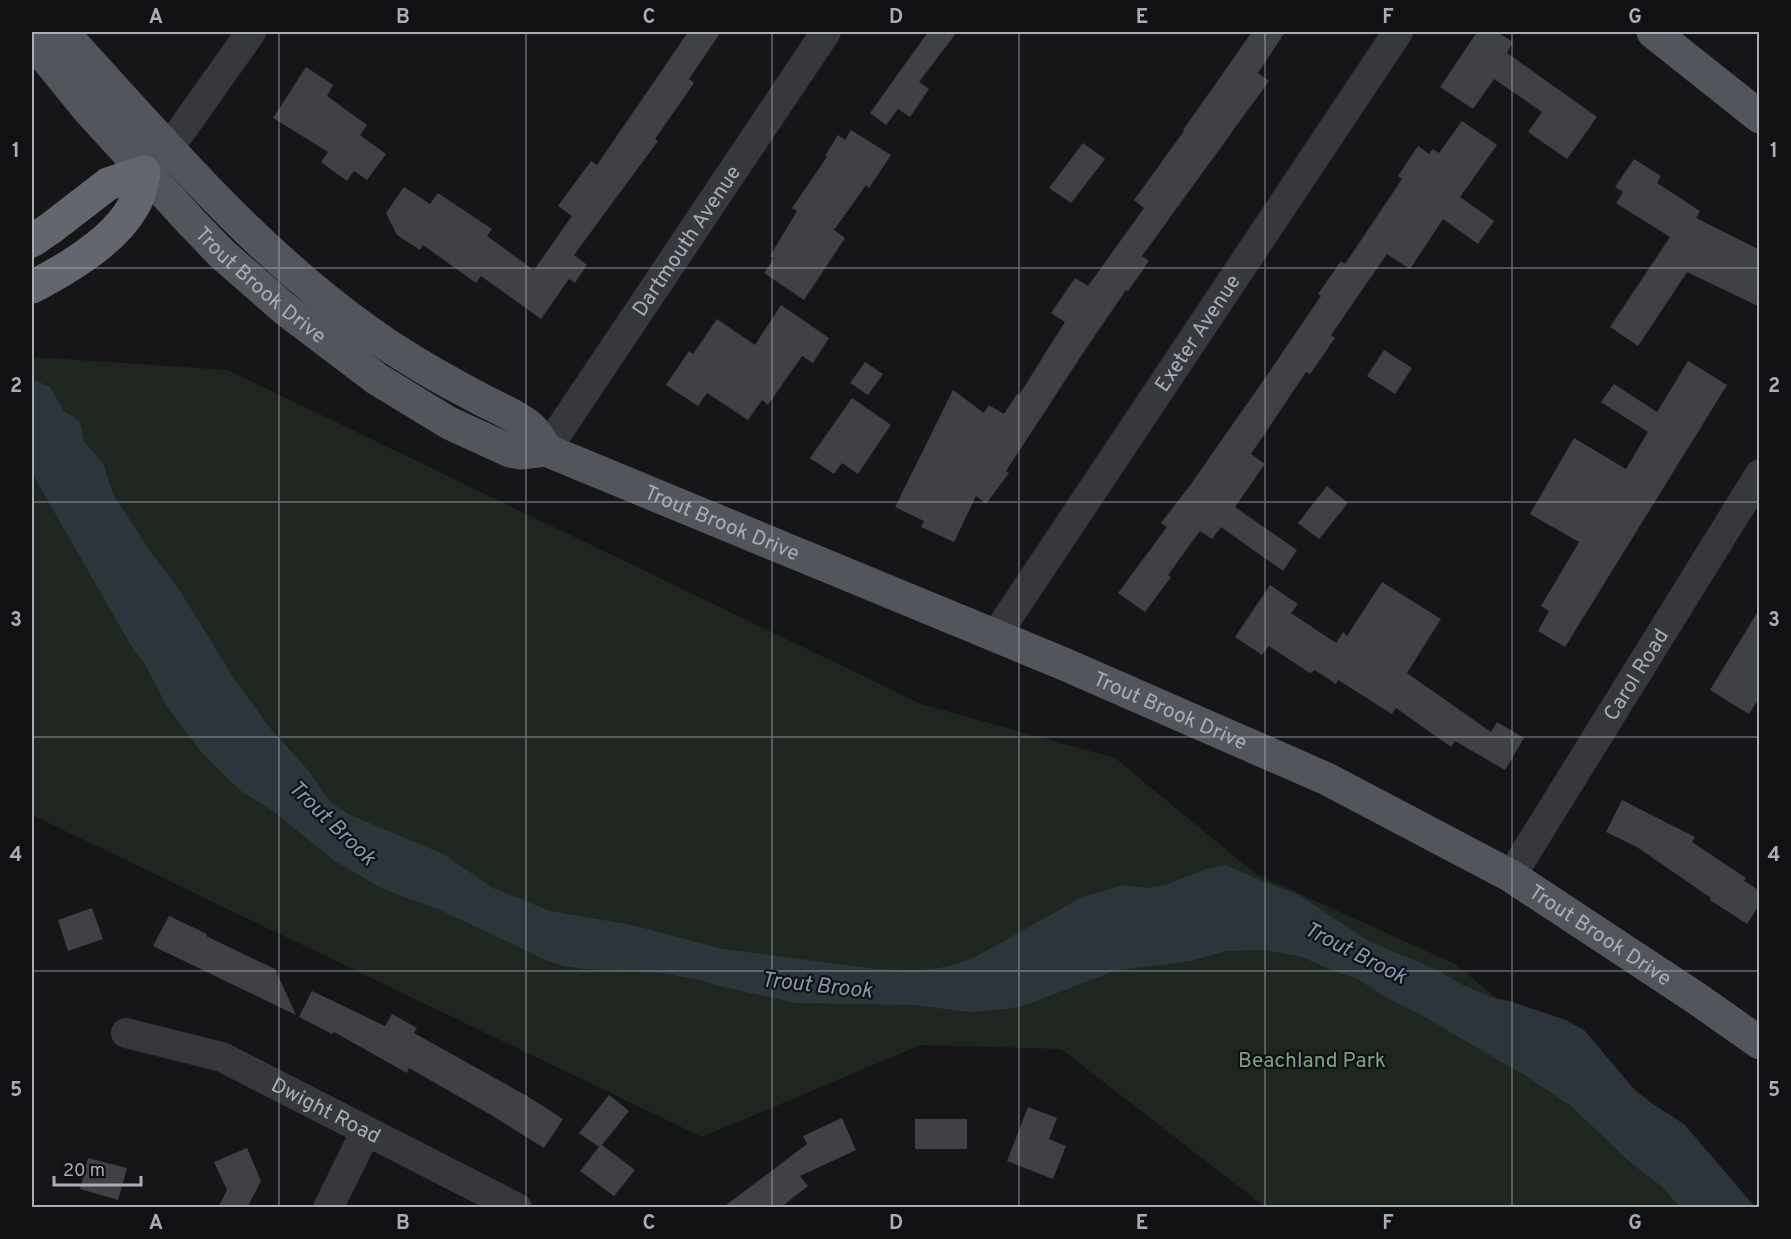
<svg xmlns="http://www.w3.org/2000/svg" width="1791" height="1239" font-family="Overpass,sans-serif">
	<style>
		.green { fill: #1e261f }
		.water { fill: #2c353c }
		.building { fill: #404145 }
		.lines { fill: none; stroke-linecap: round; stroke-linejoin: round }
		.minor { stroke: #37383d; stroke-width: 30 }
		.major { stroke: #53555c; stroke-width: 33 }
		.highway { stroke: #63666e; stroke-width: 33 }
		.grid { fill: none; stroke: #a8adb8; stroke-width: 1.5; stroke-opacity: 0.55 }
		.labels { text-anchor: middle; stroke-width: 4.5; stroke-linejoin: round; paint-order: stroke }
		.street-label { font-size: 21px; fill: #a8adb8; stroke: #111113 }
		.park-label { font-size: 21px; fill: #7fa381; stroke: #111113 }
		.water-label { font-size: 22px; font-style: italic; fill: #7f9bb3; stroke: #111113 }
		.neatline { fill: none; stroke: #a8adb8; stroke-width: 2 }
		.grid-label { font-size: 20px; text-anchor: middle; font-weight: bold; fill: #a8adb8 }
	</style>
	<rect width="100%" height="100%" fill="#161618"/>
	<path class="green" d="M32 357 228 370 921 704 1115 758 1256 874 1455 964 1752 1207H1265L1061 1049 921 1045 702 1137 32 815Z"/>
	<path class="water" d="M32 379 50 387 64 411 80 422 84 442 103 463 113 494 152 554 177 586 233 677 269 727 308 770 330 802 348 814 443 854 493 888 550 911 632 925 723 949 877 969 917 970 939 968 957 964 977 956 1084 896 1125 885 1146 888 1166 885 1206 869 1226 865 1262 881 1299 895 1367 940 1441 972 1458 983 1494 998 1509 1001 1566 1020 1584 1030 1635 1090 1650 1102 1684 1124 1755 1207H1680L1661 1186 1631 1163 1571 1106 1521 1073 1421 1015 1387 998 1356 978 1336 972 1302 957 1264 950 1226 951 1191 961 1114 971 1026 1005 1007 1009 969 1012 913 1005 795 1003 719 986 700 980 662 973 583 969 563 966 546 960 440 910 386 890 369 881 335 861 274 812 241 791 202 753 166 705 145 664 133 649 32 473Z"/>
	<g class="building">
		<path d="M688 32H721L689 79 694 83 655 139 658 141 574 255 587 265 575 283 569 279 541 319 481 276 476 283 423 245 420 250 397 235 386 213 404 187 430 204 438 193 492 229 487 236 534 270 572 216 558 206 591 161 597 165Z"/>
		<path d="M928 32H957L919 82 929 89 910 117 898 109 886 125 870 113Z"/>
		<path d="M1252 32H1285L1258 73 1269 81 1142 256 1149 261 1128 291 1126 290 1083 353 1006 471 1009 473 986 504 976 496 954 542 921 527 924 521 895 507 953 390 984 413 989 405 1004 414 1017 394 1019 395 1065 322 1051 313 1075 278 1088 286 1144 208 1134 200 1184 131 1183 130Z"/>
		<path d="M1477 32H1497L1513 42 1507 53 1597 117 1567 159 1528 132 1542 112 1494 79 1473 109 1440 87Z"/>
		<path d="M306 67 333 85 327 96 367 125 360 135 386 154 367 180 354 171 347 181 321 162 328 152 273 118Z"/>
		<path d="M1462 121 1497 145 1460 197 1494 221 1478 244 1443 219 1410 269 1387 254 1331 335 1335 338 1310 374 1306 372 1251 454 1265 464 1235 507 1297 550 1283 571 1221 527 1212 539 1200 531 1168 575 1171 577 1145 612 1118 593 1167 527 1161 523 1191 484 1265 378 1321 296 1318 294 1341 261 1345 264 1402 179 1398 176 1418 146 1429 154 1433 149 1439 153Z"/>
		<path d="M851 130 891 155 869 188 866 185 834 230 845 238 804 300 764 273 774 258 770 256 797 211 792 208 827 157 825 156 838 135 845 140Z"/>
		<path d="M1083 143 1105 159 1071 203 1049 188Z"/>
		<path d="M1634 159 1661 176 1657 183 1700 211 1696 218 1760 250V307L1687 272 1638 346 1610 327 1670 237 1616 203 1623 192 1615 187Z"/>
		<path d="M781 305 829 338 813 363 802 356 768 405 762 400 748 420 707 393 698 406 666 385 689 351 693 354 717 319 755 345Z"/>
		<path d="M1384 350 1412 368 1395 394 1367 376Z"/>
		<path d="M1688 361 1727 385 1565 647 1538 631 1549 611 1541 606 1579 542 1530 514 1574 438 1626 469 1648 432 1601 402 1614 384 1657 412Z"/>
		<path d="M865 362 883 374 868 395 850 383Z"/>
		<path d="M852 398 891 425 858 474 842 463 834 474 810 458Z"/>
		<path d="M1327 486 1348 503 1319 539 1298 523Z"/>
		<path d="M1382 582 1441 619 1407 673 1491 732 1497 722 1524 738 1505 770 1455 741 1451 747 1396 708 1392 714 1338 680 1336 684 1315 670 1310 673 1269 646 1262 655 1235 637 1270 585 1298 604 1291 613 1336 643 1343 632 1347 636Z"/>
		<path d="M1760 608V697L1749 714 1710 690Z"/>
		<path d="M1622 800 1695 837 1692 842 1746 878 1744 881 1760 891V904L1747 924 1710 900 1711 898 1637 847 1606 832Z"/>
		<path d="M92 908 103 939 68 951 58 920Z"/>
		<path d="M169 916 207 934 206 936 275 969 296 1015 153 946Z"/>
		<path d="M312 991 385 1026 392 1014 417 1028 414 1033 527 1096 563 1119 544 1148 491 1115 409 1068 407 1073 334 1032 332 1034 299 1017Z"/>
		<path d="M609 1095 629 1111 602 1145 635 1170 614 1196 580 1171 599 1147 579 1133Z"/>
		<path d="M1028 1107 1057 1118 1049 1139 1066 1146 1053 1179 1007 1161Z"/>
		<path d="M842 1118 856 1150 800 1176 808 1186 780 1208H722L807 1144 803 1136Z"/>
		<rect x="915" y="1119" width="52" height="30"/>
		<path d="M247 1148 261 1181 247 1208H218L227 1190 214 1162Z"/>
		<path d="M88 1158 127 1168 118 1200 80 1189Z"/>
	</g>
	<g class="lines">
		<g class="minor">
			<path d="M150 166 181 131 251 32"/>
			<path id="s1" d="M546 450 826 32"/>
			<path id="s2" d="M996 635 1398 32"/>
			<path id="s3" d="M1511 876 1760 474"/>
			<path id="s4" d="M126 1033 222 1057 517 1208"/>
			<path d="M328 1208 366 1131"/>
		</g>
		<g class="major">
			<path d="M62 32C158 136 250 247 366 330 399 354 435 375 471 394 490 405 513 413 530 427 537 433 541 441 546 450"/>
			<path d="M1653 32 1760 117"/>
			<path id="s5" d="M32 40 87 108 193 224 222 254 286 310 377 379 449 423 510 451 521 453 546 450 1064 664 1327 779 1511 876 1696 998 1760 1043"/>
		</g>
		<path class="highway" d="M32 241 51 228 108 184 144 172C142 184 140 196 133 207 114 241 65 270 32 287"/>
	</g>
	<path class="grid" d="M279 32V1208M526 32V1208M772 32V1208M1019 32V1208M1265 32V1208M1512 32V1208M32 268H1760M32 502H1760M32 737H1760M32 971H1760"/>
	<g class="labels">
		<g class="street-label">
			<text dy="7" stroke="none"><textPath href="#s1" startOffset="252">Dartmouth Avenue</textPath></text>
			<text dy="7" stroke="none"><textPath href="#s5" startOffset="336">Trout Brook Drive</textPath></text>
			<text dy="7" stroke="none"><textPath href="#s2" startOffset="363">Exeter Avenue</textPath></text>
			<text dy="7" stroke="none"><textPath href="#s5" startOffset="864">Trout Brook Drive</textPath></text>
			<text dy="7" stroke="none"><textPath href="#s3" startOffset="237">Carol Road</textPath></text>
			<text dy="7" stroke="none"><textPath href="#s5" startOffset="1350">Trout Brook Drive</textPath></text>
			<text dy="7" stroke="none"><textPath href="#s5" startOffset="1836">Trout Brook Drive</textPath></text>
			<text dy="7" stroke="none"><textPath href="#s4" startOffset="216">Dwight Road</textPath></text>
		</g>
		<g class="park-label">
			<text x="1312" y="1067">Beachland Park</text>
		</g>
		<g class="water-label">
			<text transform="translate(333 822) rotate(44)" y="8">Trout Brook</text>
			<text transform="translate(1356 952) rotate(27)" y="8">Trout Brook</text>
			<text transform="translate(817 984) rotate(6)" y="8">Trout Brook</text>
		</g>
	</g>
	<rect width="1791" height="1239" fill="none" stroke="#111113" stroke-width="66"/>
	<path d="M54 1176v9h87v-9" fill="none" stroke="#a8adb8" stroke-width="3"/>
	<text x="63" y="1176" font-size="18" fill="#a8adb8" stroke="#111113" stroke-width="4.5" paint-order="stroke">20 m</text>
	<rect x="33" y="33" width="1725" height="1173" class="neatline"/>
	<g class="grid-label">
		<text x="156" y="23">A</text>
		<text x="403" y="23">B</text>
		<text x="649" y="23">C</text>
		<text x="896" y="23">D</text>
		<text x="1142" y="23">E</text>
		<text x="1388" y="23">F</text>
		<text x="1635" y="23">G</text>
		<text x="16" y="157">1</text>
		<text x="1774" y="157">1</text>
		<text x="16" y="392">2</text>
		<text x="1774" y="392">2</text>
		<text x="16" y="626">3</text>
		<text x="1774" y="626">3</text>
		<text x="16" y="861">4</text>
		<text x="1774" y="861">4</text>
		<text x="16" y="1096">5</text>
		<text x="1774" y="1096">5</text>
		<text x="156" y="1229">A</text>
		<text x="403" y="1229">B</text>
		<text x="649" y="1229">C</text>
		<text x="896" y="1229">D</text>
		<text x="1142" y="1229">E</text>
		<text x="1388" y="1229">F</text>
		<text x="1635" y="1229">G</text>
	</g>
</svg>
